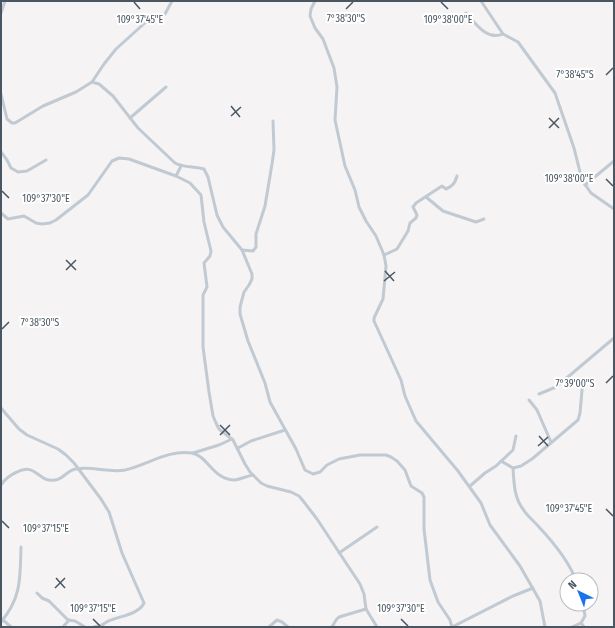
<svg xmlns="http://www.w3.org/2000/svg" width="615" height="628" font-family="'Fira Sans Condensed',sans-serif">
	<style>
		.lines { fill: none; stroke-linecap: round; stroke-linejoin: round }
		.minor { stroke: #c1cad2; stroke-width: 3 }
		.ticks { fill: none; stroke: #4a5661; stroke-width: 1.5 }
		.ticks-label { font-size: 10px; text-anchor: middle; fill: #4a5661; stroke: #fff; stroke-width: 4; stroke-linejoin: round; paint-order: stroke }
	</style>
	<rect width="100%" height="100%" fill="#f5f3f3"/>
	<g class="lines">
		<g class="minor">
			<path d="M315 1 311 9 310 16 315 28 323 39 334 68 337 87 335 120 345 166 355 190 359 207 366 221 376 236 384 255 386 266 383 299 374 318V321L401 380 405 396 416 421 458 471 481 503 490 525 520 566 540 601 545 627"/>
			<path d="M481 1 503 34 518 42 555 93 574 148 582 180 591 193 614 209"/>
			<path d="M1 13 5 1"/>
			<path d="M466 13C475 23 487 41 503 34"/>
			<path d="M92 82 104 64 116 49 147 21 165 14 172 1"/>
			<path d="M1 94 7 119 12 123H15L43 106 76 92 92 82 99 84 113 96 138 128 175 163C184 168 194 166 204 169L208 177 217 215 223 227 242 250 252 274V279L249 285 244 292 240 307V314L248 341 265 383 270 402 296 449 305 470 313 474 320 472 327 465 339 459 360 455H386L391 457 397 461 405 470 411 486 422 493 424 497V529L430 580 438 602 450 620 452 627"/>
			<path d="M130 118 166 87"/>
			<path d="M1 152 7 160 11 168 18 172 27 171 46 160"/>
			<path d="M176 176 181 166"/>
			<path d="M585 185 614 161"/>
			<path d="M426 197 443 211 476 222 484 219"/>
			<path d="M1 213 8 219 24 216 36 223 42 224 50 223 56 220 88 195 112 161 119 158 129 159 176 176 190 183 201 195 204 222 211 251 210 256 204 263 207 287 203 295V347L209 392 213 416 216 423 219 429 233 440 245 464 250 472 261 483 267 486 291 492 299 496 304 502 317 519 360 584 364 594 366 609 377 627"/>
			<path d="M242 250 253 251 256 247V234L265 206 272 164 274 150 273 121"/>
			<path d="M384 255 397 249 408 231 410 223 416 218 417 215 413 207 416 203 442 186 446 189C453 186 455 183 457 176"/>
			<path d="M539 394 556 387 614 338"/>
			<path d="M529 400 537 410 551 442"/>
			<path d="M1 408 19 429 27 435 58 449 66 455 74 463 101 499 109 512 122 553 144 603C137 618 107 616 101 627"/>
			<path d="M238 448 251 441 285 430"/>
			<path d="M193 453 219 445 232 439"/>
			<path d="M501 461 513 468 521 466 532 459 578 420 580 413 583 379"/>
			<path d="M513 468C514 482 514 498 523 509 527 516 534 521 539 527 554 543 568 560 576 580"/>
			<path d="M1 485C5 479 10 475 17 472 36 462 38 483 55 480 64 479 67 470 76 469 92 466 109 473 125 470 147 465 169 449 192 453 208 456 213 480 235 480 241 479 247 476 253 475"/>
			<path d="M470 486 485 473 496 466 513 450 516 436"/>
			<path d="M339 553 377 527"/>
			<path d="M37 593 42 598 49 601 68 620 75 621 85 627"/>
			<path d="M3 620 11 627"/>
			<path d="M1 622C22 597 20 577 21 547"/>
			<path d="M581 623 585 616 583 604"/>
			<path d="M63 627 69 620"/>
			<path d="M94 627 102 625"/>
			<path d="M269 627 277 620 282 622 288 627"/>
			<path d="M332 627 336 620 339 617 366 609"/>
			<path d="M452 627 513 596 533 588"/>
			<path d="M572 627 581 623 584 627"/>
		</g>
	</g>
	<path class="ticks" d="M134 2 140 9M441 2 448 9M346 9 353 2M606 75 613 68M231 106 240 117M231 116 241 107M549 118 559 128M549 128 559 118M606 179 613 186M2 191 9 198M66 260 76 270M66 270 76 260M385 271 394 281M384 281 395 272M2 329 9 322M606 383 613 376M220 425 230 435M220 435 230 425M539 436 548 446M538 446 548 437M606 509 613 516M2 521 9 528M56 578 65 588M55 588 65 578M93 619 100 626M401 619 408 626"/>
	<g class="ticks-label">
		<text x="346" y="22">7°38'30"S</text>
		<text x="140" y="23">109°37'45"E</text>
		<text x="448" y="23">109°38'00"E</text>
		<text x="575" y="78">7°38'45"S</text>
		<text x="569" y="182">109°38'00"E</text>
		<text x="46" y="202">109°37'30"E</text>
		<text x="40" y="326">7°38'30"S</text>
		<text x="575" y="387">7°39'00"S</text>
		<text x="569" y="512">109°37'45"E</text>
		<text x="46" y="532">109°37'15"E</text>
		<text x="93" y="612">109°37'15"E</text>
		<text x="401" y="612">109°37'30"E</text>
	</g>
	<rect width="615" height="628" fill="none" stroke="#4a5661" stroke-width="4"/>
	<g transform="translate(579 592) rotate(317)"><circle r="19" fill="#ffffff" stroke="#b7bbc0"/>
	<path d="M0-3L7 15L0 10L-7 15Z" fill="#1a73e8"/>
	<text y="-6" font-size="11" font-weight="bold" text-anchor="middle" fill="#4a5661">N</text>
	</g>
</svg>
